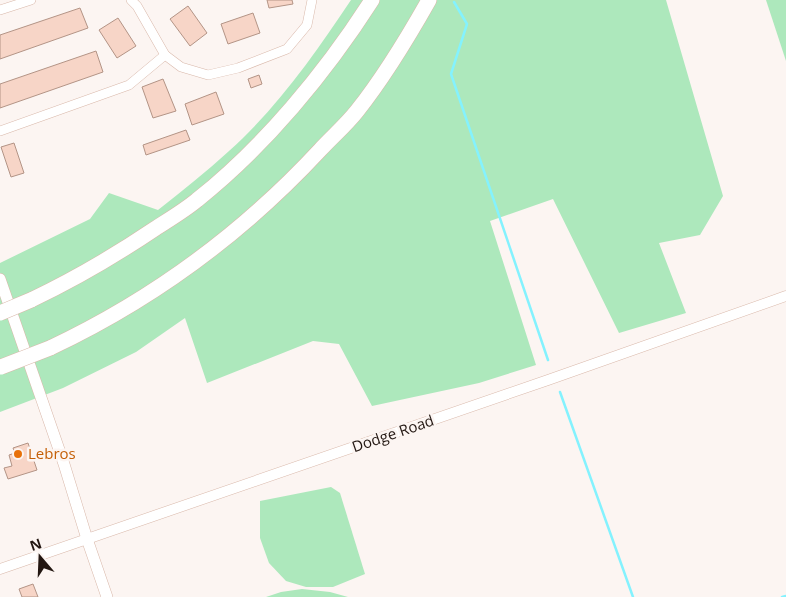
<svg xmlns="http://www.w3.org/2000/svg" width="786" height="597" font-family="'Open Sans',sans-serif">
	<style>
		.green { fill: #ade8bc }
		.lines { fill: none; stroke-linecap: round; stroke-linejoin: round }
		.stream { stroke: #84f2fe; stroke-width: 2.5 }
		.building { fill: #f7d5c7; stroke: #b39486 }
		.minor-casing { stroke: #d9b8aa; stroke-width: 10 }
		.tertiary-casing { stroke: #d9b8aa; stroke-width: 11 }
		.secondary-casing { stroke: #d9b8aa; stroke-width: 12 }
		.motorway-casing { stroke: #d9b8aa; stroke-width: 16 }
		.minor { stroke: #fff; stroke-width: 9 }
		.tertiary { stroke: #fff; stroke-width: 10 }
		.secondary { stroke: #fff; stroke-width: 11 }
		.motorway { stroke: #fff; stroke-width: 15 }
		.motorway-bridge-casing { stroke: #d9b8aa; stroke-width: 16; stroke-linecap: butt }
		.motorway-bridge { stroke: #fff; stroke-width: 15 }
		.food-dot { fill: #e8710a; stroke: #fcf5f2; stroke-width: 2 }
		.labels { text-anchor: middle; stroke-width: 5; stroke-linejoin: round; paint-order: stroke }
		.street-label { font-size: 15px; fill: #221611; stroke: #fcf5f2 }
		.food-label { font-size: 15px; fill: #c56008; stroke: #fcf5f2; text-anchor: start }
	</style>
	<rect width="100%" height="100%" fill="#fcf5f2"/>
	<g class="green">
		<path d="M351 0H666L723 196 700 235 659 243 686 313 619 333 553 199 490 221 536 365 479 383 372 406 339 344 313 341 207 383 185 318 136 352 63 388 0 412V263L90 219 109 193 158 210C182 191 206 172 229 151 277 108 315 54 351 0Z"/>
		<path d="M766 0H786V61Z"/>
		<path d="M331 487 340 493 365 574 333 587H306L286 581 269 563 260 538V501Z"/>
		<path d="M302 589 330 592 348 597H266L281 592Z"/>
	</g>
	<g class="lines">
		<g class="stream">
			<path d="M454 2 467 24 451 74 548 360"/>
			<path d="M560 392 633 597"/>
			<path d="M782 597 786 596"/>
		</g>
	</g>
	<g class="building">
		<path d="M267 0H292L293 4 269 8Z"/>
		<path d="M188 6 207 33 190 46 170 19Z"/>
		<path d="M80 8 88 28 0 59V35Z"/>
		<path d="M253 13 260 33 228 44 221 24Z"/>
		<path d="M118 18 136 46 117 58 99 30Z"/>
		<path d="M96 51 103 72 0 108V84Z"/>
		<path d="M259 75 262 84 251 88 248 79Z"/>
		<path d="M163 79 176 111 153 118 142 87Z"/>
		<path d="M216 92 224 114 192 125 185 104Z"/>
		<path d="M186 130 190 140 146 155 143 145Z"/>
		<path d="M14 143 24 173 11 177 1 147Z"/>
		<path d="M28 443 37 470 8 479 4 468 12 466 9 455 15 453 13 448Z"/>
		<path d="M33 584 38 597H22L19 589Z"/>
	</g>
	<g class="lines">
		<defs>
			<g id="minor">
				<path d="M131 0 137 6 165 55 181 67 208 75 238 68 287 49 307 25 312 0"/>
				<path d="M0 10 31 0"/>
				<path d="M0 131 129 85 165 55"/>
			</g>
			<path id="tertiary" d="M0 569 548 380 786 296"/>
			<path id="secondary" d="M0 279 64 464 87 539 107 597"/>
			<g id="motorway">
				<path d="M31 300C75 279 116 255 156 228 170 219 185 210 197 200 264 147 326 72 372 0"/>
				<path d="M50 348C154 299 242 234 320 150 332 137 346 125 357 111 384 77 407 39 429 0"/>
			</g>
		</defs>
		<use href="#minor" class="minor-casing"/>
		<use href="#tertiary" class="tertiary-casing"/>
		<use href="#secondary" class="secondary-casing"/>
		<use href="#motorway" class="motorway-casing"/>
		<use href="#minor" class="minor"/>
		<use href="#tertiary" class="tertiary"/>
		<use href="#secondary" class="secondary"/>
		<use href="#motorway" class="motorway"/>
		<defs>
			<g id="motorway-bridge">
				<path d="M0 313 31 300"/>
				<path d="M1 367 50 348"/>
			</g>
		</defs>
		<use href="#motorway-bridge" class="motorway-bridge-casing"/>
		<use href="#motorway-bridge" class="motorway-bridge"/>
	</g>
	<circle class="food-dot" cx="18" cy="454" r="5"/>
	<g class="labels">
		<g class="street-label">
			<text transform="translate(393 434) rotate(-19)" y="5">Dodge Road</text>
		</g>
		<g class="food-label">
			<text x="28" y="459">Lebros</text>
		</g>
	</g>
	<g transform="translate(40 557) rotate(341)" stroke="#fcf5f2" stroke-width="4" paint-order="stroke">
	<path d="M0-4L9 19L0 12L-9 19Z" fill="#221611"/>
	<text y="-8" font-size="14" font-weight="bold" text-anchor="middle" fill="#221611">N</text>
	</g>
</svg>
